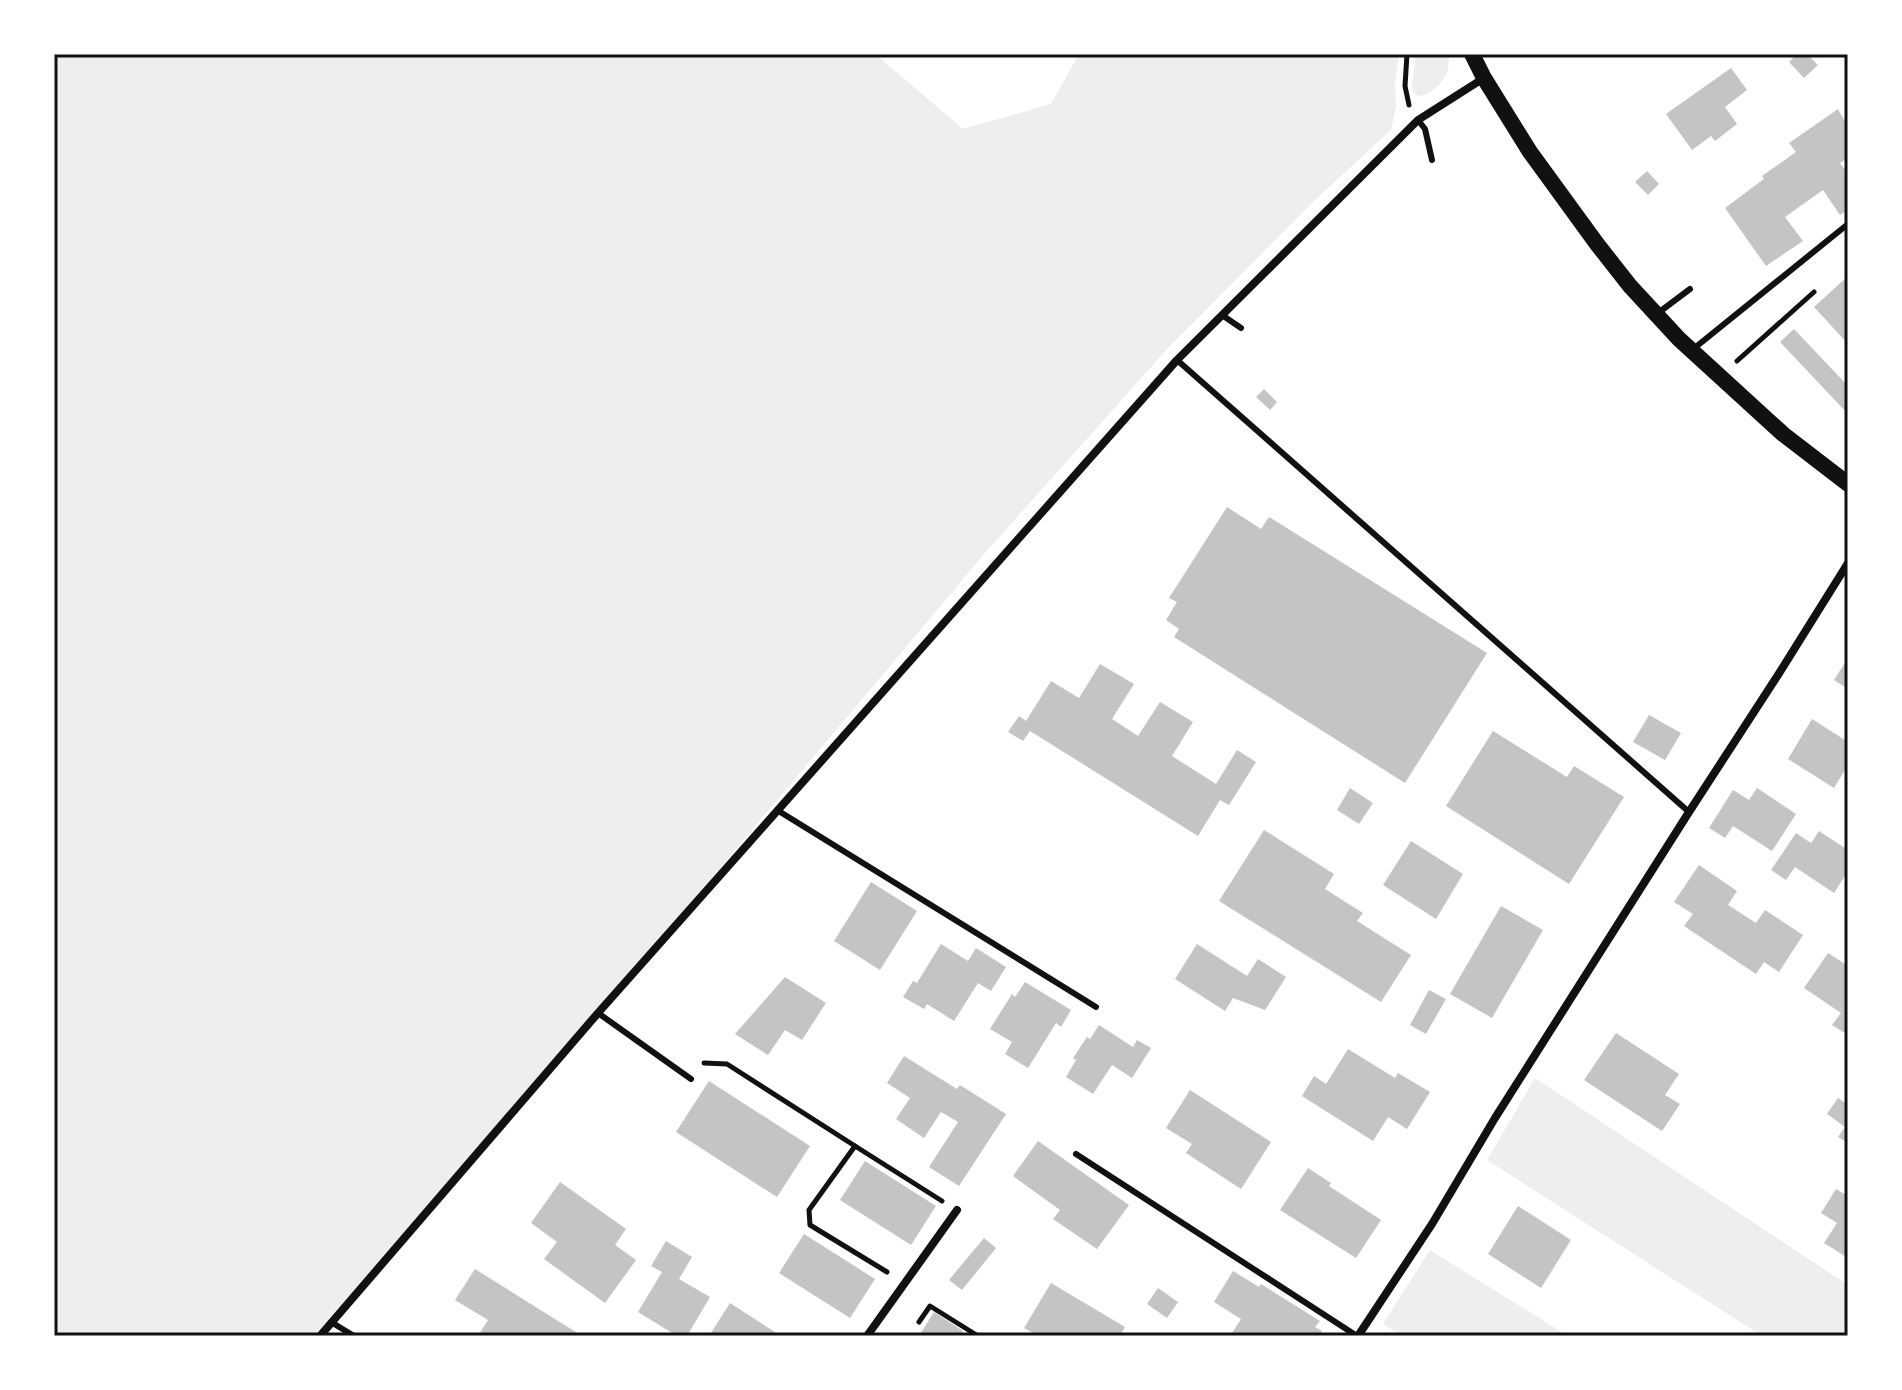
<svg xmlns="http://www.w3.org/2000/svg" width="1902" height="1390" font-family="Poppins,sans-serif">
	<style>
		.green { fill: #eee }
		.building { fill: #c4c4c4 }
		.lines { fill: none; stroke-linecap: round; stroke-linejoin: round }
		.path { stroke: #111; stroke-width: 5 }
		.service { stroke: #111; stroke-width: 6 }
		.minor { stroke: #111; stroke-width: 8 }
		.secondary { stroke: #111; stroke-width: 16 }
		.neatline { fill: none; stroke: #111; stroke-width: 3 }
	</style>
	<rect width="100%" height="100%" fill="#fff"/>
	<g class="green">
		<path d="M54 54H875L963 129 1051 104 1079 54H1399L1395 84 1396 107 1391 130 1316 199 1168 348 985 553 598 1013 320 1336H54Z"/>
		<path d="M1416 54H1448C1453 72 1437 94 1418 96L1413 92 1412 84Z"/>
		<path d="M1535 1078 1848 1285V1336H1762L1487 1160Z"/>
		<path d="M1430 1250 1568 1336H1402L1383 1324Z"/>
	</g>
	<g class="building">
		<path d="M1797 54H1807L1818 65 1804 78 1789 62Z"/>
		<path d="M1731 68 1747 90 1725 107 1737 124 1715 141 1711 136 1692 150 1666 114Z"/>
		<path d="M1838 109 1848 127V158L1840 163 1848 174V210L1840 215 1823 190 1785 217 1803 241 1766 266 1725 208 1764 179 1762 176 1796 152 1789 143Z"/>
		<path d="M1647 171 1659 184 1648 195 1635 182Z"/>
		<path d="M1848 276V344L1814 307Z"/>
		<path d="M1794 329 1848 386V414L1780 342Z"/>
		<path d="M1264 389 1277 402 1270 410 1256 397Z"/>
		<path d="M1227 507 1261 529 1269 517 1487 653 1405 783 1174 637 1179 629 1166 620 1177 602 1169 598Z"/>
		<path d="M1848 658V689L1834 680Z"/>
		<path d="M1100 664 1134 684 1112 719 1138 736 1160 702 1193 722 1172 756 1216 784 1237 750 1256 762 1229 805 1220 800 1198 836 1030 731 1023 741 1008 732 1019 716 1026 721 1051 681 1079 698Z"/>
		<path d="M1649 715 1681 733 1665 760 1633 742Z"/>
		<path d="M1812 719 1848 742V765L1834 788 1788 759Z"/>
		<path d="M1493 731 1567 777 1574 766 1624 797 1569 884 1446 806Z"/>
		<path d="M1350 788 1373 803 1359 824 1337 810Z"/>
		<path d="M1757 788 1796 814 1772 851 1733 826 1725 838 1709 828 1733 790 1749 800Z"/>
		<path d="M1264 830 1334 874 1325 889 1363 913 1357 921 1411 955 1381 1002 1219 901Z"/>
		<path d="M1819 831 1848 850V871L1834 893 1795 867 1786 880 1771 870 1796 833 1811 843Z"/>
		<path d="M1411 841 1463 874 1436 919 1383 885Z"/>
		<path d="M1699 865 1737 891 1728 905 1756 923 1765 910 1803 935 1779 972 1764 962 1756 974 1684 926 1693 914 1674 902Z"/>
		<path d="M871 882 917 911 880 970 834 941Z"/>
		<path d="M1501 906 1543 930 1492 1018 1450 994Z"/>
		<path d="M941 944 968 961 976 948 1006 967 991 991 978 983 954 1021 927 1004 924 1009 903 997 913 981 917 983Z"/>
		<path d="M1197 944 1247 976 1258 959 1286 977 1265 1010 1233 998 1225 1011 1175 979Z"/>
		<path d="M1828 953 1848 966V1035L1832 1025 1841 1013 1804 988Z"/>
		<path d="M785 977 826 1003 802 1040 785 1030 768 1055 735 1034Z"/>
		<path d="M1025 982 1071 1010 1061 1027 1056 1023 1028 1068 1005 1054 1012 1042 990 1029 1012 994 1015 997Z"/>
		<path d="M1429 990 1446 999 1426 1034 1410 1025Z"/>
		<path d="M1099 1025 1133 1047 1137 1040 1151 1048 1132 1078 1112 1065 1093 1094 1066 1077 1076 1060 1073 1058 1087 1037 1090 1039Z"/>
		<path d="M1616 1033 1679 1074 1665 1095 1680 1104 1662 1131 1584 1080Z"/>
		<path d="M1348 1049 1395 1078 1398 1073 1430 1092 1407 1129 1388 1117 1373 1141 1302 1096 1314 1076 1326 1084Z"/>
		<path d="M904 1056 957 1089 960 1085 1006 1114 959 1186 929 1167 958 1122 941 1112 924 1138 896 1119 910 1098 887 1083Z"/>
		<path d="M709 1081 810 1146 777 1197 676 1132Z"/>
		<path d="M1190 1090 1271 1142 1241 1189 1186 1153 1192 1144 1166 1128Z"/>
		<path d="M1838 1098 1848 1105V1143L1838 1137 1845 1127 1827 1114Z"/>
		<path d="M1038 1141 1129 1205 1097 1249 1053 1219 1060 1210 1013 1176Z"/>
		<path d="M865 1161 936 1206 911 1245 840 1200Z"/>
		<path d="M1308 1168 1331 1183 1329 1186 1381 1220 1356 1258 1280 1210Z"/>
		<path d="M560 1182 626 1229 615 1245 636 1260 605 1303 544 1259 557 1242 531 1223Z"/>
		<path d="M1836 1189 1848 1196V1258L1824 1243 1837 1223 1821 1213Z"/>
		<path d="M1518 1206 1571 1240 1541 1288 1488 1254Z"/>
		<path d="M804 1234 875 1279 850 1318 779 1273Z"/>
		<path d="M984 1238 996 1248 962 1290 949 1280Z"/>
		<path d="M666 1241 692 1257 679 1279 710 1297 687 1336H677L638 1312 662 1272 651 1266Z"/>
		<path d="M475 1269 579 1334 578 1336H478L488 1320 455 1300Z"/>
		<path d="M1233 1271 1259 1287 1261 1284 1320 1321 1315 1327 1322 1331 1319 1336H1230L1241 1319 1214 1302Z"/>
		<path d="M1051 1283 1125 1327 1120 1336H1038L1024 1328Z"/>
		<path d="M1158 1288 1178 1302 1167 1318 1147 1304Z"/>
		<path d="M730 1303 781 1336H709Z"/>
		<path d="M934 1312 963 1331 959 1336H919Z"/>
	</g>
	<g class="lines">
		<g class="path">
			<path d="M1407 54 1405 86 1409 105"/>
			<path d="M1737 361 1814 292"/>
			<path d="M704 1063 727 1064 855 1146 809 1210 810 1225 887 1272"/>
			<path d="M855 1146 942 1201"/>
			<path d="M919 1322 930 1306 978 1336"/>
		</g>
		<g class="service">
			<path d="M1418 120 1425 129 1432 160"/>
			<path d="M1658 313 1690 289"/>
			<path d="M1222 315 1241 328"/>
			<path d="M1692 350 1848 224"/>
			<path d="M1177 360 1689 812"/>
			<path d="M777 810 1096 1007"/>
			<path d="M598 1013 691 1079"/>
			<path d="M1076 1154 1357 1336"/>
			<path d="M331 1322 354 1336"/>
		</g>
		<g class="minor">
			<path d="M320 1336 598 1013 1177 360 1418 120 1484 78"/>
			<path d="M867 1336 957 1210"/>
			<path d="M1358 1336 1432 1224 1495 1118 1689 812 1778 675 1848 563"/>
		</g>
		<path class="secondary" d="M1472 54 1484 78 1530 152 1597 244 1630 286 1679 339 1783 434 1848 484"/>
	</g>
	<rect width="1902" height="1390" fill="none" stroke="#ffffff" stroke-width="112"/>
	<rect x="56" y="56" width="1790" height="1278" class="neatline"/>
</svg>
